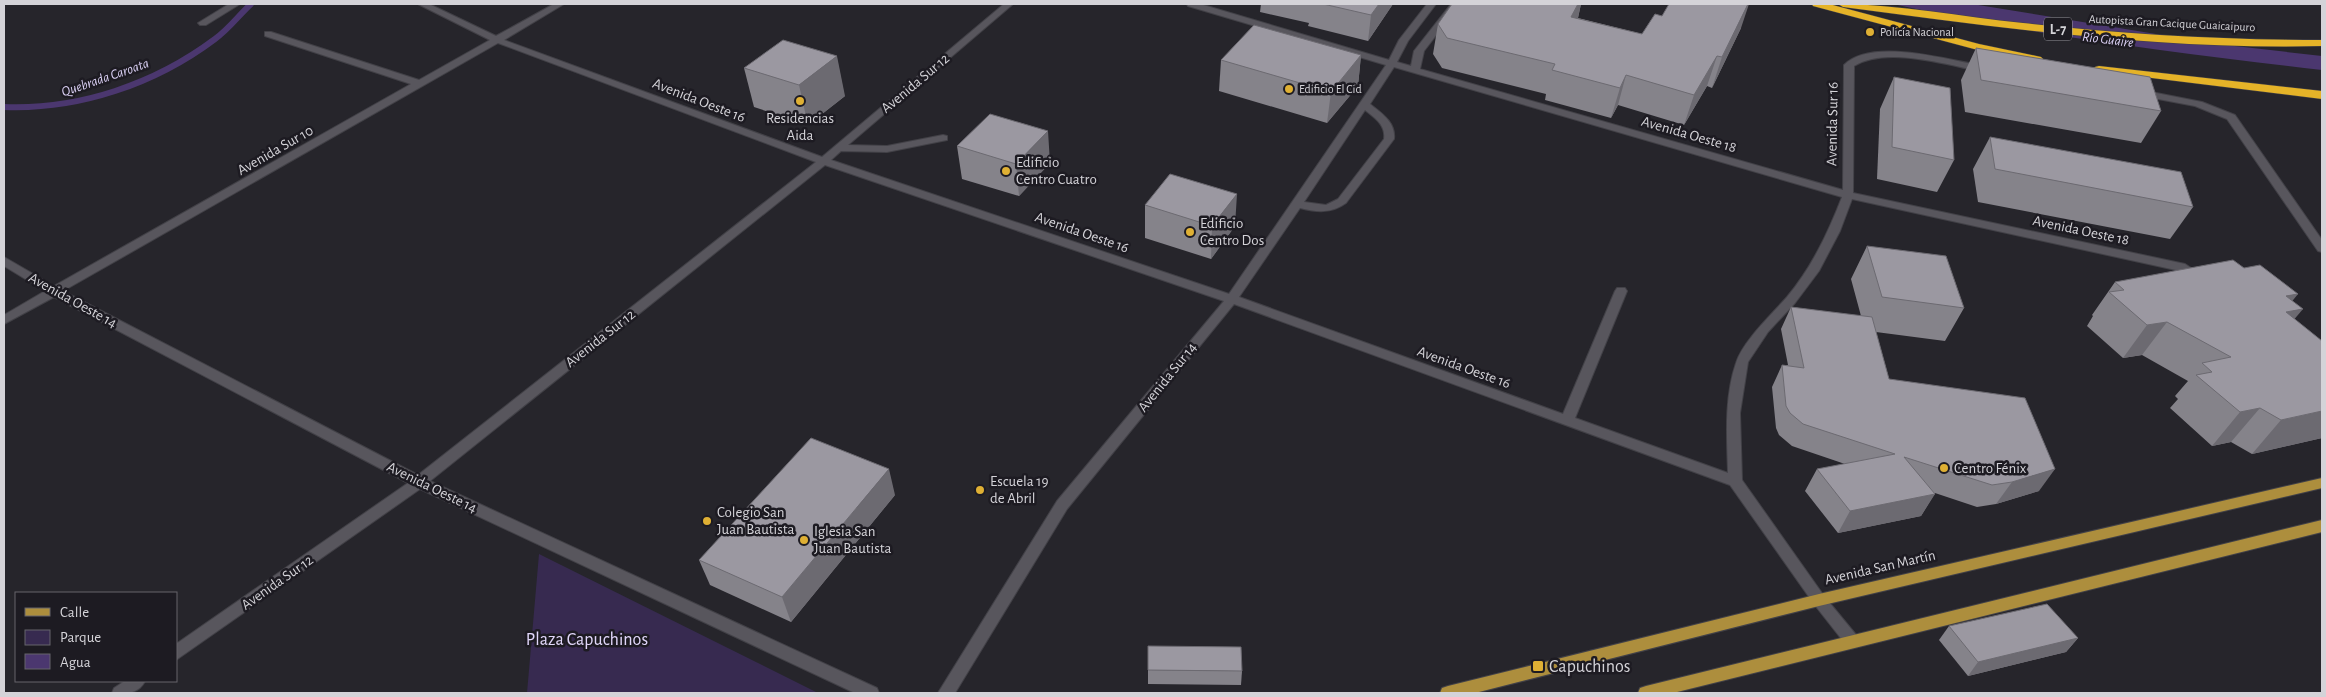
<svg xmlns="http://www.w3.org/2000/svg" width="2326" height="697" font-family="'Alegreya Sans',sans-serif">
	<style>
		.green { fill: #372a50 }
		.water { fill: #4b376f }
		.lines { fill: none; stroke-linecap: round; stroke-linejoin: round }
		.stream { stroke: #4b376f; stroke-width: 6 }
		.minor-casing { stroke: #424147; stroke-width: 2 }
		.major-casing { stroke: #424147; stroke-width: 2 }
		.highway-casing { stroke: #424147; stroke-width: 1 }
		.minor { fill: #58565d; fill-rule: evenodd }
		.major { fill: #ad8e3d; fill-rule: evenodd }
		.highway { fill: #e5b328; fill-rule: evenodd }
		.wall { fill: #85838a }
		.shaded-wall { fill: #6c6a71 }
		.building { fill: #9b98a1; stroke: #6c6a71 }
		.poi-dot { fill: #dfb034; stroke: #1d1b22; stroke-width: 2 }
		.labels { text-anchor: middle; stroke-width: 5; stroke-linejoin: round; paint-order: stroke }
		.far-street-label { font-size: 12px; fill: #d4d3d8; stroke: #1d1b22 }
		.far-poi-label { font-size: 12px; fill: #d4d3d8; stroke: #1d1b22; text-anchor: start }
		.shield { fill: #1d1b22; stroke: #9d9ca1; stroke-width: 1 }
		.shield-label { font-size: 14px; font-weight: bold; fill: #d4d3d8 }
		.far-water-label { font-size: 14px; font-style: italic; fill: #dad0f4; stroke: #1d1b22 }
		.street-label { font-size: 15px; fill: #d4d3d8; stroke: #1d1b22 }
		.poi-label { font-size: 15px; fill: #d4d3d8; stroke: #1d1b22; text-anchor: start }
		.near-park-label { font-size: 18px; fill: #e1d7fa; stroke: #1d1b22 }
		.near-poi-label { font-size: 18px; fill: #d4d3d8; stroke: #1d1b22; text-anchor: start }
	</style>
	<rect width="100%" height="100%" fill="#26252b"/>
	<path class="green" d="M539 554 818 693H527Z"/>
	<path class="water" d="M1893 4H1972L2217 44 2322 56V70C2179 53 2035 36 1893 4Z"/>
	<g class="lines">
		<path class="stream" d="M4 107C79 110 155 84 215 39 229 29 239 15 251 4"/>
		<defs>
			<g id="minor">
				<path d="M229 4H240L206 25H200L198 23Z"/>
				<path d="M418 4H429L496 36 554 4H564L504 40 822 157 1004 4H1013L848 145 887 146 943 135 947 136V140L887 152 841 151 831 160 1229 294 1386 65 1188 6 1187 4H1200L1389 60 1399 40 1427 4H1436L1408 41 1397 62 1411 66 1414 51 1451 4H1460L1424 51 1420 69 1843 190 1844 65C1871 37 1949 60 1983 66L1988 69 1983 72C1947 65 1887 46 1854 66L1853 193 2185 264 2191 268 2185 272 1852 199 1840 231 1819 271 1795 303 1768 332 1748 362 1740 413 1742 480 1824 596 1857 636 1860 641 1857 646 1852 648 1847 646 1814 604 1730 485 1234 304 1067 509 955 693H938L1057 501 1224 301 825 165 430 481 877 688 879 693H855L420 489 176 660V644L408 483 54 297 4 324V315L45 291 4 266V257L54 286 411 84 265 36V32H271L419 80 490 40ZM498 43 816 162 418 475 63 291ZM1394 67 1842 197C1828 233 1812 267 1787 297 1772 314 1743 341 1736 363 1724 398 1727 437 1728 473L1575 418 1627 291 1625 288H1617L1615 291 1563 414 1239 297 1300 208C1316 212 1331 214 1346 203L1394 139C1396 122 1381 113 1370 104ZM1365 110C1375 118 1386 125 1384 139L1338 199 1326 205 1304 202Z"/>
				<path d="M2141 90 2202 102 2235 115 2322 240V252L2318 251 2227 119 2195 106 2137 95 2136 93Z"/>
				<path d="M125 681H145C138 695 125 693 112 693L114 688Z"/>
			</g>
			<g id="major">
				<path d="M2322 478V488L1819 606 1475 693H1440L1442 688 1448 686 1819 594Z"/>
				<path d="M2322 520V532L1673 693H1638L1640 688 1646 686Z"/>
			</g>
			<g id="highway">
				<path d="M1812 4H1829L1979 44 2041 57 2043 59 2037 62 1974 49 1813 6Z"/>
				<path d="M1838 4C1899 4 1961 17 2023 23 2122 34 2222 40 2322 40V46C2162 50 2002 28 1843 7Z"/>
				<path d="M2099 66 2322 91V99L2095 71 2093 69 2095 67Z"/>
			</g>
		</defs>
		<use href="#minor" class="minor-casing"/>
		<use href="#major" class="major-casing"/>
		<use href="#highway" class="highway-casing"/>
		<use href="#minor" class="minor"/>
		<use href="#major" class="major"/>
		<use href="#highway" class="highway"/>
	</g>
	<g class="wall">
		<path d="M1261 4H1393L1368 41 1308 26 1309 23 1260 12Z"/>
		<path d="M1452 4H1581L1578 18 1642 34 1662 16 1741 28 1712 88 1707 86 1684 125 1618 105 1611 118 1545 100 1546 94 1442 68 1433 54 1438 24Z"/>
		<path d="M1976 48 2161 111 2141 143 1965 112 1961 80Z"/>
		<path d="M1361 55 1358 86 1327 123 1219 91 1221 60Z"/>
		<path d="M744 68 845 96 808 125 754 107Z"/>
		<path d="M1894 77 1954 160 1937 192 1877 179 1880 109Z"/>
		<path d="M1990 137 2193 207 2170 239 1978 202 1973 169Z"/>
		<path d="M957 146 1050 163 1019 196 962 179Z"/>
		<path d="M1145 205 1235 226 1211 259 1145 238Z"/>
		<path d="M1867 246 1964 308 1945 341 1876 332 1889 379 2039 491 1996 504 1977 507 1935 493 1921 516 1838 533 1805 491 1817 469 1845 464 1792 446 1779 435 1776 428 1772 387 1782 365H1788L1781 329 1791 307 1861 316 1851 279Z"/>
		<path d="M2244 268 2292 301 2294 319 2322 341V438L2252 454 2231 442 2212 446 2170 408 2178 399 2175 396 2188 381 2142 355 2123 358 2087 326 2093 316 2092 315 2115 282Z"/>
		<path d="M895 495 791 622 710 585 699 560Z"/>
		<path d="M1949 626 2078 638 2066 652 1968 676 1939 640Z"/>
		<path d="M1148 670 1242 671 1241 685 1148 684Z"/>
	</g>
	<g class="shaded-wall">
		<path d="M1379 4H1393L1368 41 1371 15Z"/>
		<path d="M1578 4H1581L1577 22 1571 17Z"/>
		<path d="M1748 4H1749L1741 28 1712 88 1722 57Z"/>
		<path d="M1361 55 1358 86 1327 123 1331 92Z"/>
		<path d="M837 56 845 96 808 125 799 85Z"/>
		<path d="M1717 56 1707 86 1684 125 1694 95Z"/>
		<path d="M1626 75 1618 105 1611 118 1620 88Z"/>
		<path d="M1048 131 1050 163 1019 196 1016 164Z"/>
		<path d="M1237 194 1235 226 1211 259 1212 226Z"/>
		<path d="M2298 294 2271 327 2286 296Z"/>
		<path d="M2303 309 2275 342 2286 312Z"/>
		<path d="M2167 322 2142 355 2123 358 2147 325Z"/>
		<path d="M2260 408 2231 442 2212 446 2240 412Z"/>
		<path d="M2322 411V438L2252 454 2281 420Z"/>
		<path d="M889 469 895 495 791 622 782 597Z"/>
		<path d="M2055 469 2039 491 1996 504 2012 482Z"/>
		<path d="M1935 494 1921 516 1838 533 1850 511Z"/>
		<path d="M2078 638 2066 652 1968 676 1978 662Z"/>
	</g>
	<g class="building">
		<path d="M1323 4H1379L1371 15Z"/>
		<path d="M1452 4H1578L1571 17 1642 34 1655 14 1662 16 1669 4H1748L1722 57 1717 56 1694 95 1626 75 1620 88 1552 70 1555 64 1447 38 1438 24Z"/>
		<path d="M1254 25 1361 55 1331 92 1221 60Z"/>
		<path d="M783 40 837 56 799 85 744 68Z"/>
		<path d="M1976 48 2150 77 2161 111 1981 80Z"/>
		<path d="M1894 77 1950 88 1954 160 1892 147Z"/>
		<path d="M990 114 1048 131 1016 164 957 146Z"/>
		<path d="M1990 137 2181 172 2193 207 1995 169Z"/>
		<path d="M1170 174 1237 194 1212 226 1145 205Z"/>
		<path d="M1867 246 1946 256 1964 308 1882 297Z"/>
		<path d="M2233 260 2244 268 2260 265 2298 294 2286 296 2303 309 2286 312 2322 341V411L2281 420 2260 408 2240 412 2196 375 2212 372 2202 363 2231 357 2167 322 2147 325 2109 292 2124 290 2115 282Z"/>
		<path d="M1791 307 1872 317 1889 379 2025 398 2055 469 2012 482 1992 485 1904 457 1935 494 1850 511 1817 469 1895 454 1803 424 1790 413 1786 406 1782 365 1804 368Z"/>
		<path d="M811 438 889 469 782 597 699 560Z"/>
		<path d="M2047 604 2078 638 1978 662 1949 626Z"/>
		<path d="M1148 646 1241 647 1242 671 1148 670Z"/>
	</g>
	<g class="poi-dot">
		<circle cx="1870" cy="32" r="5"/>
		<circle cx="1289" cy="89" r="5"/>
		<circle cx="800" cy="101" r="5"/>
		<circle cx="1006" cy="171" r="5"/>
		<circle cx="1190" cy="232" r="5"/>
		<circle cx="1944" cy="468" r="5"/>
		<circle cx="980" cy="490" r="5"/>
		<circle cx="707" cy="521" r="5"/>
		<circle cx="804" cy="540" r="5"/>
		<rect x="1532" y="660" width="12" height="12" rx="2.5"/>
	</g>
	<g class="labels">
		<g class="far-street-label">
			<text transform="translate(2172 23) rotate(3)" y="4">Autopista Gran Cacique Guaicaipuro</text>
		</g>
		<g class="far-poi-label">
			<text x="1880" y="36">Policía Nacional</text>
			<text x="1299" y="93">Edificio El Cid</text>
		</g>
		<rect class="shield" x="2044" y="17.5" width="28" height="23" rx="4"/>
		<g class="shield-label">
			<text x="2058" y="34">L-7</text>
		</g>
		<g class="far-water-label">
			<text transform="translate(2108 39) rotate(7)" y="5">Río Guaire</text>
			<text transform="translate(105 77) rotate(-19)" y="5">Quebrada Caroata</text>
		</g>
		<g class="street-label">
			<text transform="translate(915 83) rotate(-40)" y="5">Avenida Sur 12</text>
			<text transform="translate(699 100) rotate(21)" y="5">Avenida Oeste 16</text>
			<text transform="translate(1832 124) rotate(-89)" y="5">Avenida Sur 16</text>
			<text transform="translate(1689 134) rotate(16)" y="5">Avenida Oeste 18</text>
			<text transform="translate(275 150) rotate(-30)" y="5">Avenida Sur 10</text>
			<text transform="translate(2081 230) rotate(12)" y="5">Avenida Oeste 18</text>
			<text transform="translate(1082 232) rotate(19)" y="5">Avenida Oeste 16</text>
			<text transform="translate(73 300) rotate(29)" y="5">Avenida Oeste 14</text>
			<text transform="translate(600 338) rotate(-38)" y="5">Avenida Sur 12</text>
			<text transform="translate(1464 367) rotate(20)" y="5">Avenida Oeste 16</text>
			<text transform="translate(1167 377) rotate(-51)" y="5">Avenida Sur 14</text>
			<text transform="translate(432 487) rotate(26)" y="5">Avenida Oeste 14</text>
			<text transform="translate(1880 567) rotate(-13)" y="5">Avenida San Martín</text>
			<text transform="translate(277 582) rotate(-35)" y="5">Avenida Sur 12</text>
		</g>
		<g class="poi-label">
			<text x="800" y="123" text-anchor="middle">Residencias<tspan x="800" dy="17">Aida</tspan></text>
			<text x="1016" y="167">Edificio<tspan x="1016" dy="17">Centro Cuatro</tspan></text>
			<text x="1200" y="228">Edificio<tspan x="1200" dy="17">Centro Dos</tspan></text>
			<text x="1954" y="473">Centro Fénix</text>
			<text x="990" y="486">Escuela 19<tspan x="990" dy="17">de Abril</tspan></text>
			<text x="717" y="517">Colegio San<tspan x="717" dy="17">Juan Bautista</tspan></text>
			<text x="814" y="536">Iglesia San<tspan x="814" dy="17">Juan Bautista</tspan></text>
		</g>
		<g class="near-park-label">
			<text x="587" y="645">Plaza Capuchinos</text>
		</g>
		<g class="near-poi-label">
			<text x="1549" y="672">Capuchinos</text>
		</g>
	</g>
	<rect width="2326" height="697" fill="none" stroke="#d4d3d8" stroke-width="10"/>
	<rect x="15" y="592" width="162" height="90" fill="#1d1b22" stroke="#66656b"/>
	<rect x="25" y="608" width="25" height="8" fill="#ad8e3d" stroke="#66656b"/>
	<text x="60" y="617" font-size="15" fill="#d4d3d8">Calle</text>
	<rect x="25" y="630" width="25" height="15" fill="#372a50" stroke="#66656b"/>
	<text x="60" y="642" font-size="15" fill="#d4d3d8">Parque</text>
	<rect x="25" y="654" width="25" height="15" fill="#4b376f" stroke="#66656b"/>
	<text x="60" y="667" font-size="15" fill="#d4d3d8">Agua</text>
</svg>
